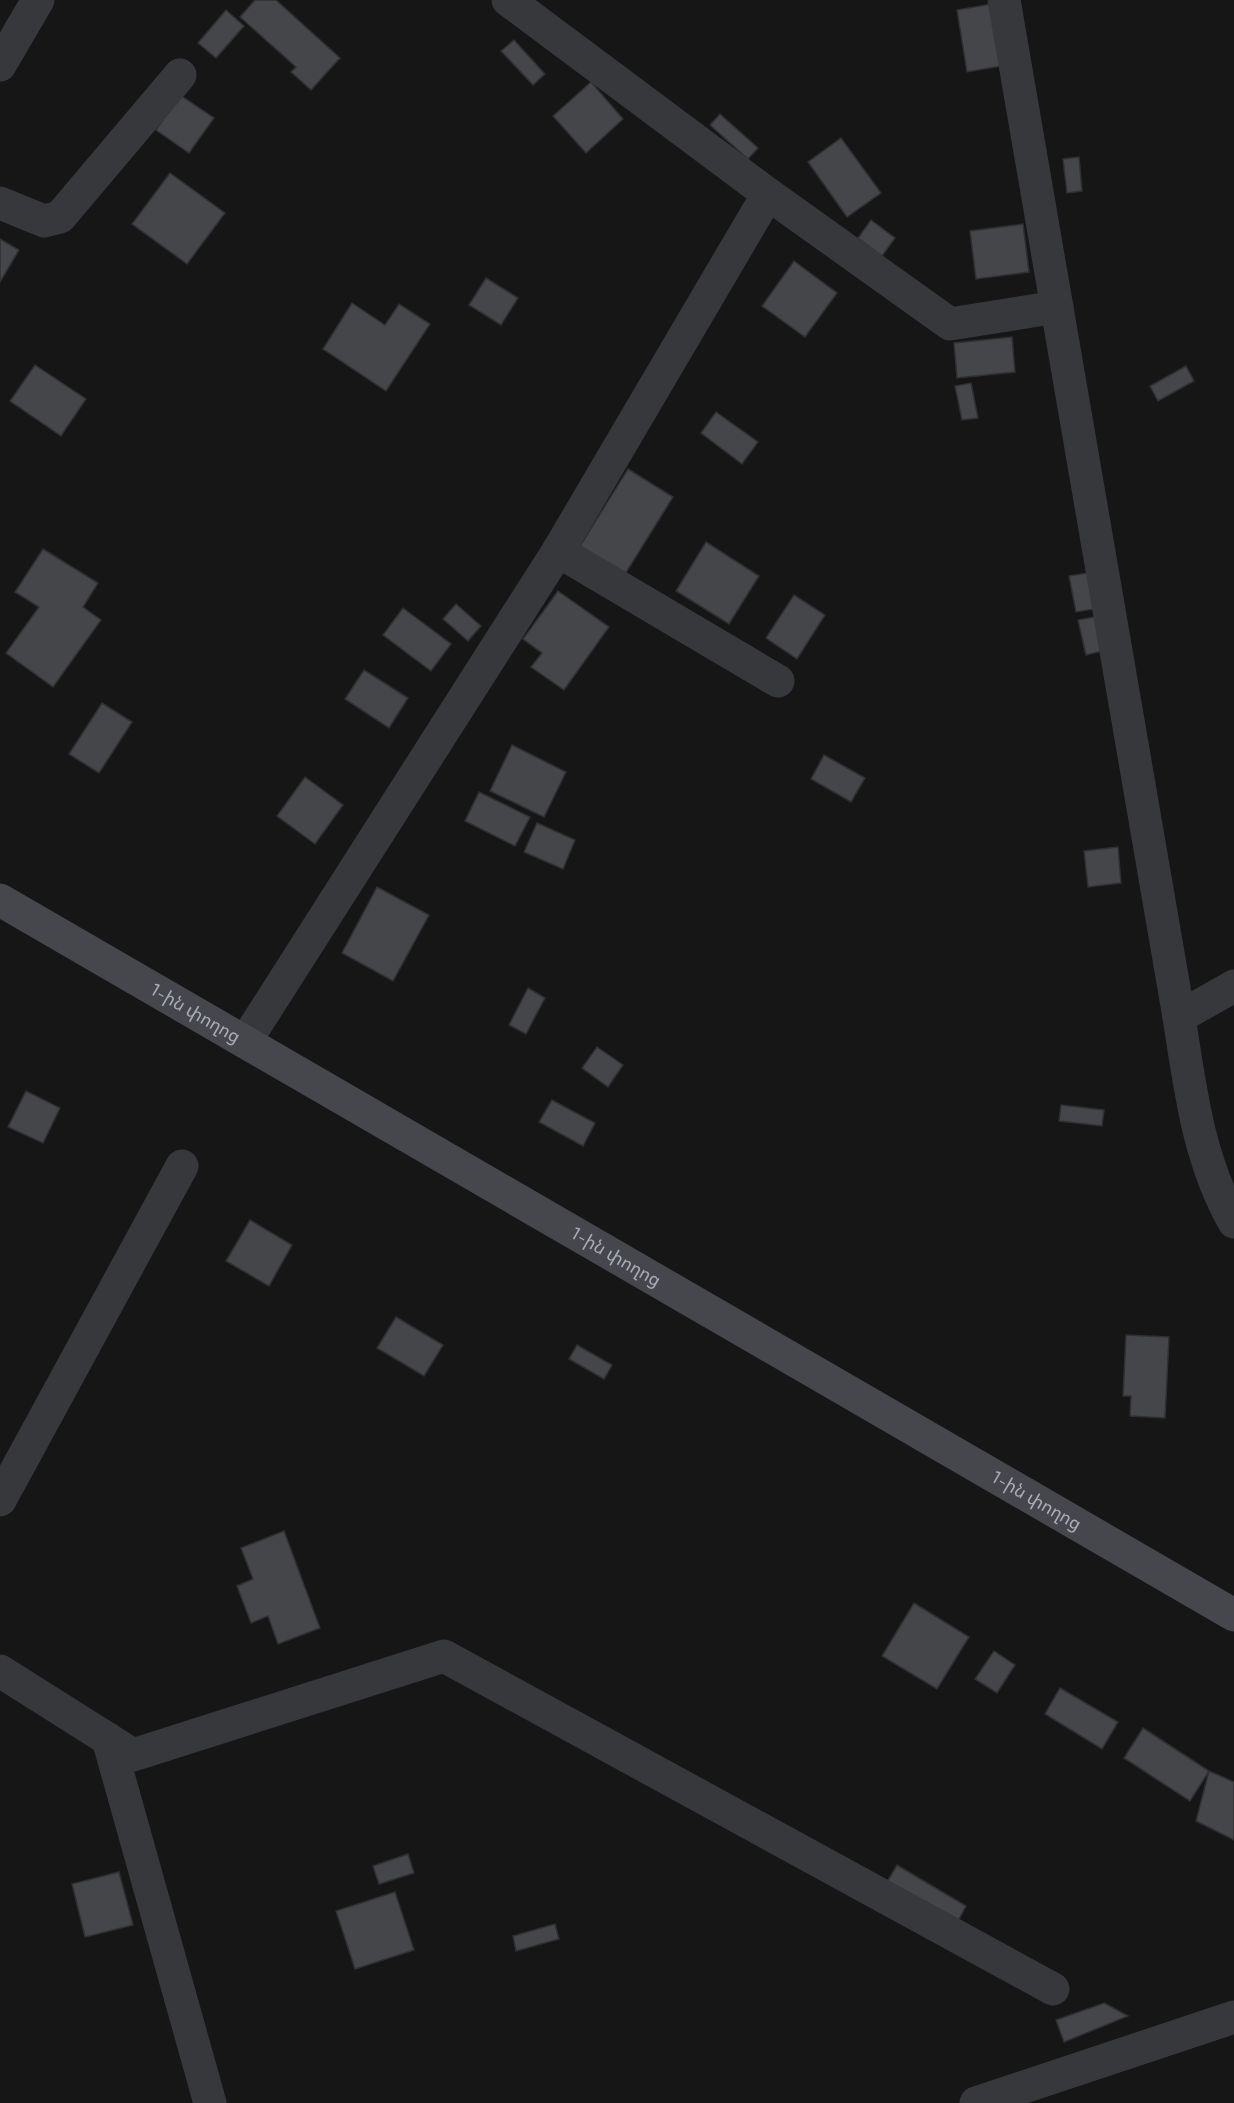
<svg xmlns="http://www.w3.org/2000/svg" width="1234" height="2103" font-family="'Exo 2','Noto Sans Armenian',sans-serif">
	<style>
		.building { fill: #45464a; stroke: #303033; stroke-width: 1.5 }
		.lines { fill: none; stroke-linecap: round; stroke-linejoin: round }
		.street { stroke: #37383c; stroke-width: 33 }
		.secondary { stroke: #45474c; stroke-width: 33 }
		.labels { text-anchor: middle; stroke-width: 4.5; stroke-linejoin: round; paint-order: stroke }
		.street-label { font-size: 18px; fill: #a9acb6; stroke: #111112 }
	</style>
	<rect width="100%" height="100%" fill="#161617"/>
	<g class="building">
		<path d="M255 0H276L340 58 311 90 291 72 296 67 240 17Z"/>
		<path d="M991 4 1001 66 967 72 957 10Z"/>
		<path d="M226 10 244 26 216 58 198 43Z"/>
		<path d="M514 40 545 74 533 85 501 51Z"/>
		<path d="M591 82 623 119 586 153 553 116Z"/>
		<path d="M180 95 214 118 189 153 156 130Z"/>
		<path d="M720 114 758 148 748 159 710 125Z"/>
		<path d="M841 138 881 193 847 217 808 162Z"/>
		<path d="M1079 157 1082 191 1067 193 1063 159Z"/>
		<path d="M170 173 225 213 187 264 132 224Z"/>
		<path d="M871 220 895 238 882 256 858 238Z"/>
		<path d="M1023 224 1029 272 976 279 970 231Z"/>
		<path d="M0 239 19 250 0 282Z"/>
		<path d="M794 261 837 293 805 337 762 306Z"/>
		<path d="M486 278 518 298 501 325 469 305Z"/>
		<path d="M352 303 385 325 399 304 430 324 386 391 323 349Z"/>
		<path d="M1012 337 1015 372 957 378 954 343Z"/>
		<path d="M35 365 86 399 61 436 10 401Z"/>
		<path d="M1186 366 1194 381 1158 401 1150 386Z"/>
		<path d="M971 383 978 418 962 420 955 386Z"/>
		<path d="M716 412 758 442 742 464 701 433Z"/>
		<path d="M628 469 673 497 622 579 577 551Z"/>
		<path d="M706 542 759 576 729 624 676 591Z"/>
		<path d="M43 549 98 583 83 607 101 620 53 687 6 653 39 607 15 592Z"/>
		<path d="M1093 572 1100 608 1076 612 1069 576Z"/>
		<path d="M558 591 609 627 564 690 531 667 542 653 523 639Z"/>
		<path d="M794 595 825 615 797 659 766 638Z"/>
		<path d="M456 604 481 626 468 641 443 619Z"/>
		<path d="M403 608 451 644 431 671 383 635Z"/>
		<path d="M1099 616 1106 650 1086 655 1078 620Z"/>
		<path d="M364 670 408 698 389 728 345 699Z"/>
		<path d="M102 703 132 722 99 773 69 754Z"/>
		<path d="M512 745 566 772 544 817 490 791Z"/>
		<path d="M824 755 865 778 851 802 811 779Z"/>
		<path d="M305 777 343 805 315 844 277 816Z"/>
		<path d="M479 792 530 817 515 846 465 821Z"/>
		<path d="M537 823 575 840 563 869 524 852Z"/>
		<path d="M1118 847 1121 883 1088 887 1084 851Z"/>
		<path d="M377 887 429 915 393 981 342 953Z"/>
		<path d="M528 988 545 998 526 1034 509 1025Z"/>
		<path d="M597 1047 623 1065 608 1087 582 1068Z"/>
		<path d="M26 1091 60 1108 43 1143 8 1127Z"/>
		<path d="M552 1100 595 1123 583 1146 539 1122Z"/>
		<path d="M1061 1105 1104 1110 1102 1126 1059 1121Z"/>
		<path d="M250 1220 292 1245 269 1286 226 1261Z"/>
		<path d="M396 1317 443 1345 424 1376 377 1348Z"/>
		<path d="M1126 1335 1169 1337 1165 1418 1130 1416 1131 1396H1123Z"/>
		<path d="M577 1345 612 1365 604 1379 569 1359Z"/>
		<path d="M284 1531 320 1628 278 1644 268 1616 251 1623 237 1586 253 1579 241 1548Z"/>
		<path d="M914 1603 969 1637 937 1689 882 1656Z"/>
		<path d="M994 1651 1015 1665 997 1693 975 1679Z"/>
		<path d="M1060 1688 1118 1722 1102 1749 1045 1714Z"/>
		<path d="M1143 1728 1209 1771 1190 1801 1124 1758Z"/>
		<path d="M1209 1771 1234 1782V1840L1196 1821Z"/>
		<path d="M408 1854 414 1873 379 1884 373 1866Z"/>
		<path d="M897 1865 966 1906 957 1923 887 1882Z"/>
		<path d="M119 1872 133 1925 85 1937 72 1884Z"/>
		<path d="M395 1892 414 1950 355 1969 336 1911Z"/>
		<path d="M555 1924 559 1939 516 1951 513 1936Z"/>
		<path d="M1104 2003 1128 2016 1064 2042 1056 2020Z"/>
	</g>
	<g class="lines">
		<g class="street">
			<path d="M508 0 768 194 950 324 1057 307"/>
			<path d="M1004 0 1179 1017C1190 1087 1198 1159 1234 1222"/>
			<path d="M0 65 38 0"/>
			<path d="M0 203 44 221 60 217 180 75"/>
			<path d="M558 551 778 681"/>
			<path d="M1179 1017 1234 986"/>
			<path d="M245 1042 558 551 768 194"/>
			<path d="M0 1500 182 1166"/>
			<path d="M0 1671 133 1755 444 1656 1053 1989"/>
			<path d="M108 1739 210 2103"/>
			<path d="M976 2103 1234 2017"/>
		</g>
		<path class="secondary" id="s1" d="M0 900 1234 1615"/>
	</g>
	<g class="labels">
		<g class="street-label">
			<text dy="6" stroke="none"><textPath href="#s1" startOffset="226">1-ին փողոց</textPath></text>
			<text dy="6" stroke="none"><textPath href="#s1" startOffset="712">1-ին փողոց</textPath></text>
			<text dy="6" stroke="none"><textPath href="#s1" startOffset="1198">1-ին փողոց</textPath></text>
		</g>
	</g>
</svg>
